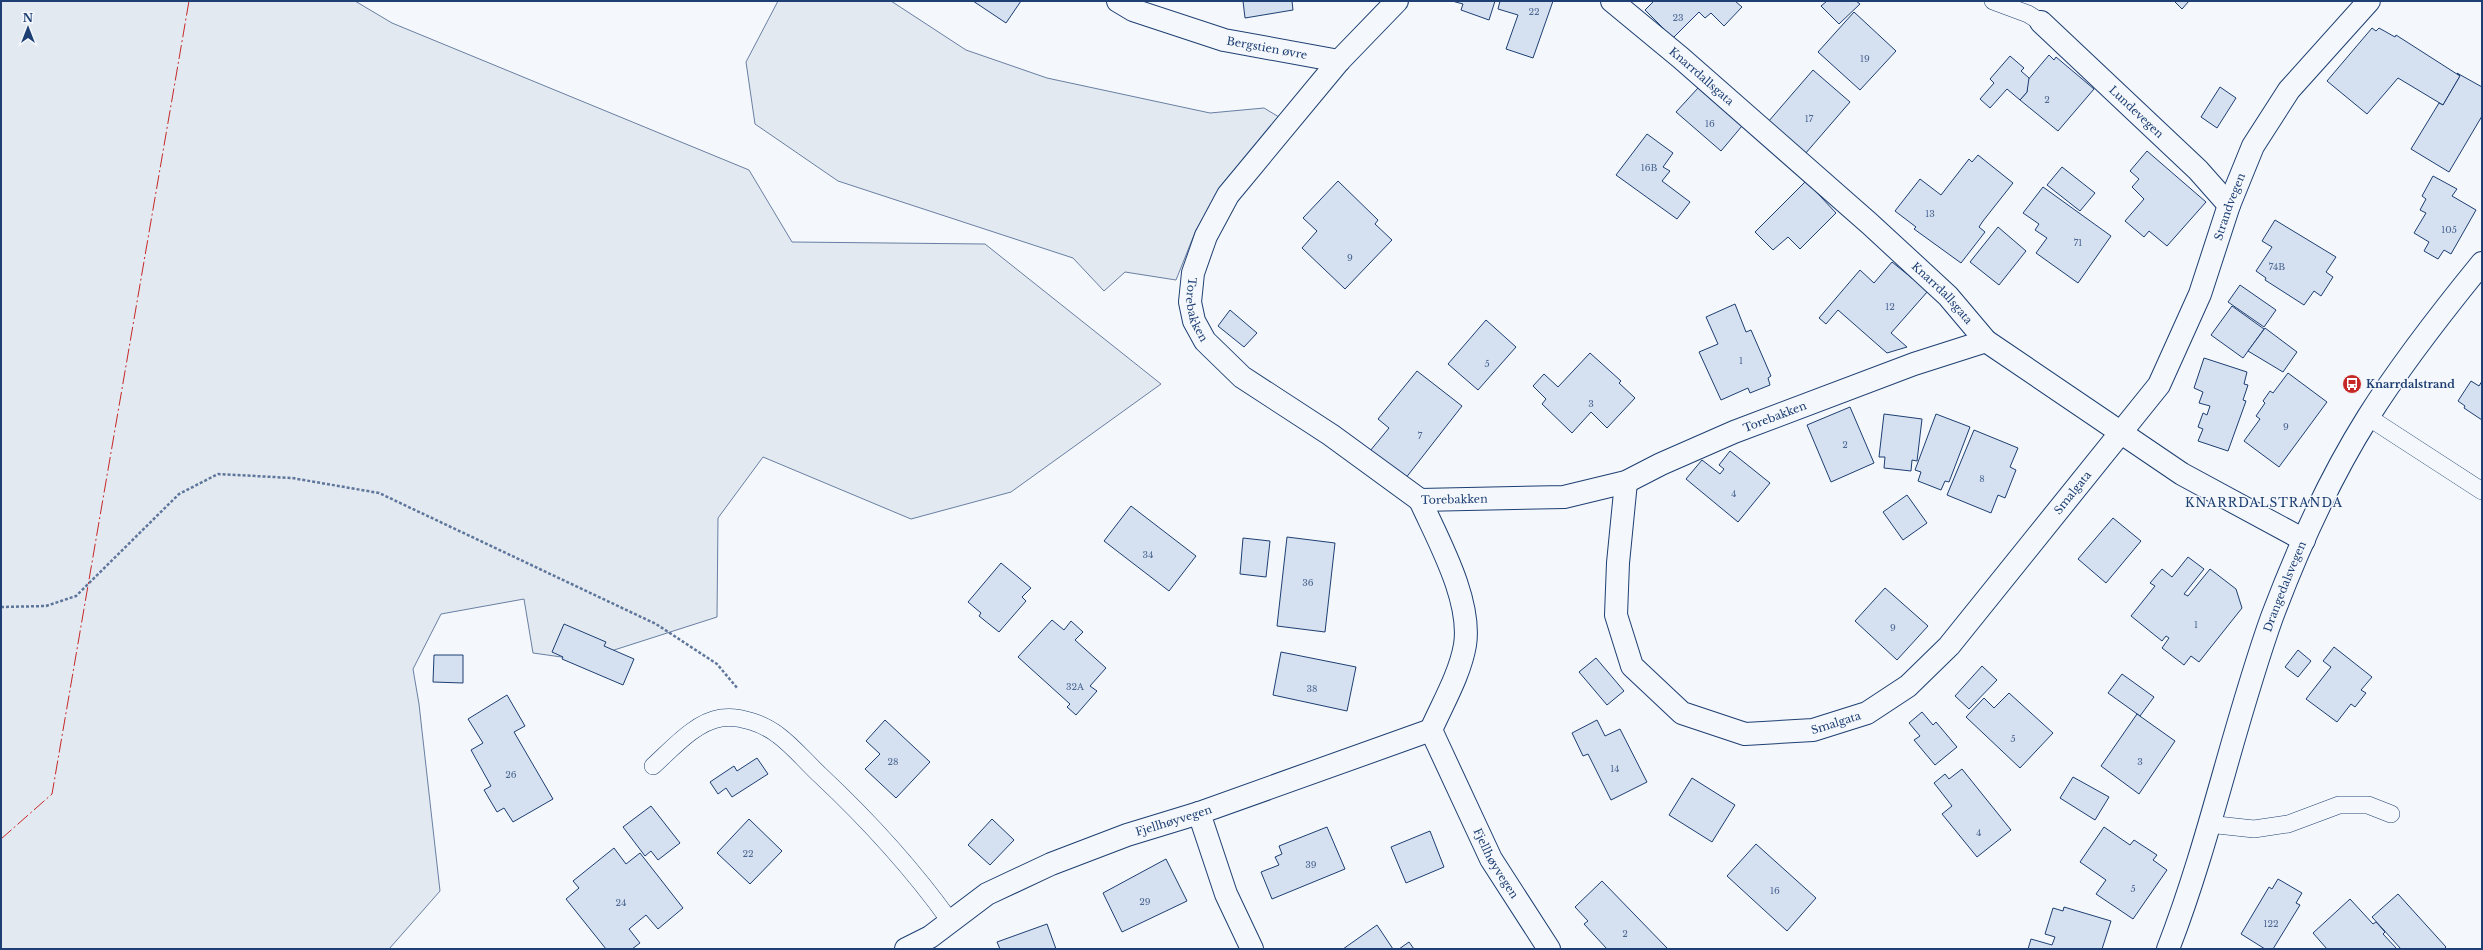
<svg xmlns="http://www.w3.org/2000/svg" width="2483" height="950" font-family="'Libre Baskerville',serif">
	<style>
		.green { fill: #e3e9f0; stroke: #687fa3 }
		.building { fill: #d5e0f0; stroke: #1d3f73 }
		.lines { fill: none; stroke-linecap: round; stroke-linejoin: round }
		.lane-casing { stroke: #1d3f73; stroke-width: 18 }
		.street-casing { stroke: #1d3f73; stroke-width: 24 }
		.primary-casing { stroke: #1d3f73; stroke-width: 24 }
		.path { stroke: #5e769c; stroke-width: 2.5; stroke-dasharray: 3 2; stroke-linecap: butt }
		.lane { stroke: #f4f7fb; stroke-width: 17 }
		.street { stroke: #f4f7fb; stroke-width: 22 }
		.primary { stroke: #f4f7fb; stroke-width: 22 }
		.power { stroke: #c62828; stroke-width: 1; stroke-dasharray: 14 3 2 3; stroke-linecap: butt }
		.labels { text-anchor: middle; stroke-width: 3; stroke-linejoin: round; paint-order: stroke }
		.number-label { font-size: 9px; fill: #4b6792 }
		.street-label { font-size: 11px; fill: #1d3f73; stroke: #f4f7fb }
		.poi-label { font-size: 11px; font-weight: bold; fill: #1d3f73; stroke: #f4f7fb; text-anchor: start }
		.neighbourhood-label { font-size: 12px; letter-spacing: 1px; fill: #1d3f73; stroke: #f4f7fb }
	</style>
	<rect width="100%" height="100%" fill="#f4f7fb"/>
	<g class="green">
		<path d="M1 1H355L392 23 749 170 792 242 985 244 1161 384 1011 492 911 519 763 457 718 518 717 617 583 660 533 653 524 599 441 614 413 669 419 704 440 891 389 949H1Z"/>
		<path d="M778 1H891L966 50 1047 78 1210 113 1264 108 1279 117 1226 181 1196 230 1176 280 1125 272 1104 291 1073 258 838 181 755 124 746 62Z"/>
	</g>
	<g class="building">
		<path d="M973 1H1021L1006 23Z"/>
		<path d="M1243 1H1292L1293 10 1245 18Z"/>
		<path d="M1452 1H1495L1489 20 1461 10 1463 4Z"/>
		<path d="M1500 1H1553L1533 58 1506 49 1518 15 1498 9Z"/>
		<path d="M1654 1H1735L1742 7 1724 26 1711 13 1705 18 1699 12 1673 38 1645 10Z"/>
		<path d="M1827 1H1856L1860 4 1839 24 1821 6Z"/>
		<path d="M2174 1H2189L2182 9Z"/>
		<path d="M1854 12 1896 51 1860 90 1818 52Z"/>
		<path d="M2372 28 2376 31 2379 28 2395 37 2396 35 2460 76 2443 105 2398 78 2367 114 2327 81Z"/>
		<path d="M2049 55 2054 60 2056 57 2094 89 2058 131 2020 100 2027 92V81Z"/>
		<path d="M2010 56 2024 68 2021 71 2029 78 2027 92 2020 100 2007 89 1990 108 1980 99 1994 83 1990 79Z"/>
		<path d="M1813 70 1850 102 1805 154 1768 122Z"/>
		<path d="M2457 73 2482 87V116L2449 172 2411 149 2439 103 2443 105 2460 76Z"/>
		<path d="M2220 87 2236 98 2217 128 2201 117Z"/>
		<path d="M1698 88 1742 126 1721 151 1676 112Z"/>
		<path d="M1647 134 1673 153 1663 167 1670 171 1662 181 1690 202 1677 219 1616 175Z"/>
		<path d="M2147 151 2206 202 2167 246 2149 231 2144 237 2125 221 2144 199 2132 187 2139 179 2130 171Z"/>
		<path d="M1978 155 2013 183 1983 221 1979 227 1985 232 1961 263 1914 229 1916 227 1895 211 1920 179 1941 195 1969 159 1972 162Z"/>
		<path d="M2062 167 2095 193 2080 211 2047 185Z"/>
		<path d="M2433 176 2457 189 2452 196 2476 210 2451 254 2444 250 2438 259 2424 251 2429 242 2414 233 2426 213 2420 210 2426 199 2422 196Z"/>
		<path d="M1338 181 1378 220 1375 224 1392 240 1345 289 1302 248 1317 231 1303 218Z"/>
		<path d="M1806 181 1836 213 1800 249 1788 237 1773 250 1755 232Z"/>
		<path d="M2043 187 2111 236 2078 283 2036 253 2047 238 2035 230 2039 224 2023 213Z"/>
		<path d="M2275 220 2336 257 2326 272 2333 277 2321 296 2314 291 2304 305 2265 280 2266 278 2256 271 2272 247 2262 241Z"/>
		<path d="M1998 227 2026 251 1999 285 1970 262Z"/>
		<path d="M1892 262 1928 291 1891 333 1907 347 1887 353 1838 310 1826 324 1819 318 1860 270 1874 283Z"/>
		<path d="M2240 285 2276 310 2264 327 2228 302Z"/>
		<path d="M1735 304 1746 332 1751 330 1771 376 1768 378 1770 385 1750 393 1748 388 1721 400 1699 352 1718 344 1706 317Z"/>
		<path d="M2232 306 2264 329 2243 358 2211 335Z"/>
		<path d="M1230 310 1257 333 1244 347 1218 326Z"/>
		<path d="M1486 320 1516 347 1478 390 1448 364Z"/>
		<path d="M2265 328 2297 352 2283 372 2248 351Z"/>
		<path d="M1590 353 1621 381 1619 383 1635 398 1607 428 1591 412 1572 433 1542 404 1546 399 1533 386 1544 374 1558 387Z"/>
		<path d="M2204 358 2247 372 2244 384 2248 385 2243 400 2246 401 2228 451 2198 441 2203 429 2198 427 2203 413 2207 415 2210 406 2199 403 2203 392 2194 388Z"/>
		<path d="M1417 371 1462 406 1405 479 1370 451 1389 428 1378 419Z"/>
		<path d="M2288 373 2327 402 2279 467 2244 441 2260 419 2256 416 2265 403 2263 401 2270 391 2273 393Z"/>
		<path d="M2471 381 2479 386 2482 381V420L2464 408 2465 406 2458 401Z"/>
		<path d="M1850 407 1874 463 1831 482 1807 425Z"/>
		<path d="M1884 414 1922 419 1917 461 1912 460 1911 471 1884 468 1885 457H1879Z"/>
		<path d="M1936 414 1970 427 1949 482 1945 481 1941 490 1918 481 1921 472 1915 470Z"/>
		<path d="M1974 430 2018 448 2010 467 2016 470 2005 498 1998 495 1991 513 1947 495Z"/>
		<path d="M1730 451 1770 483 1738 522 1686 479 1702 460 1720 474 1724 469 1719 465Z"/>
		<path d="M1907 495 1927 523 1903 540 1883 512Z"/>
		<path d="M1131 506 1196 556 1169 591 1104 541Z"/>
		<path d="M2113 518 2141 541 2106 583 2078 559Z"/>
		<path d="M1287 537 1335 543 1325 632 1277 626Z"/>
		<path d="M1243 538 1270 541 1266 577 1240 574Z"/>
		<path d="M2188 557 2204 569 2184 594 2188 596 2210 569 2236 589 2242 608 2199 662 2191 656 2184 665 2162 648 2169 638 2166 636 2162 641 2131 616 2155 586 2150 583 2162 569 2172 577Z"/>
		<path d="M1001 563 1031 588 1022 597 1026 601 999 632 979 616 981 613 968 602Z"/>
		<path d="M1885 588 1928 626 1897 660 1855 621Z"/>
		<path d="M1052 620 1064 630 1071 621 1083 632 1075 640 1106 668 1090 686 1097 691 1076 715 1067 707 1070 704 1018 657Z"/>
		<path d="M564 624 606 642 604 646 634 659 623 685 562 659 563 657 552 652Z"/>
		<path d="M2334 647 2372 677 2361 690 2366 693 2355 707 2351 704 2337 722 2306 699 2331 667 2323 661Z"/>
		<path d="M2298 650 2311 661 2298 677 2285 667Z"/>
		<path d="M1281 652 1356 667 1347 711 1273 695Z"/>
		<path d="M434 655H463V683L433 682Z"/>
		<path d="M1596 658 1624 691 1607 705 1579 672Z"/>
		<path d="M1982 666 1997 680 1969 709 1955 696Z"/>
		<path d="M2122 674 2154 697 2140 716 2108 693Z"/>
		<path d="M2009 693 2053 733 2020 768 1966 717 1984 698 1994 708Z"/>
		<path d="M507 695 525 726 514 732 553 799 513 822 504 808 497 812 484 790 491 786 471 750 483 743 468 719Z"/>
		<path d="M1922 712 1933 725 1936 722 1957 747 1935 765 1914 740 1920 736 1909 723Z"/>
		<path d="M2137 714 2175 741 2139 794 2101 766Z"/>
		<path d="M885 720 930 762 896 798 865 769 880 754 866 741Z"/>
		<path d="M1597 720 1605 736 1620 729 1647 782 1611 800 1588 754 1583 756 1572 733Z"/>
		<path d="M757 758 768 774 732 797 726 788 718 794 710 782 734 766 737 771Z"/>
		<path d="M1962 769 2011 830 1977 857 1942 814 1952 806 1934 783 1945 774 1949 779Z"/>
		<path d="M2073 777 2109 797 2095 820 2060 798Z"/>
		<path d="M1692 778 1735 805 1712 842 1669 815Z"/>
		<path d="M651 806 680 843 658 860 651 851 645 856 623 827Z"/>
		<path d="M749 819 782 851 750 884 717 853Z"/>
		<path d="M992 819 1014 840 990 865 968 845Z"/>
		<path d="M1327 827 1345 869 1272 899 1261 872 1279 865 1275 857 1282 854 1279 846Z"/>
		<path d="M2104 827 2130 845 2134 840 2157 855 2153 860 2167 870 2133 919 2096 894 2106 880 2080 862Z"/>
		<path d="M1430 831 1444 867 1406 883 1391 847Z"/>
		<path d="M1756 844 1816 898 1787 931 1727 876Z"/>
		<path d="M614 848 626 864 640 853 683 908 658 929 646 915 629 929 640 943 632 949H606L566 899 579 888 573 881Z"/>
		<path d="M1166 859 1187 901 1122 932 1103 893Z"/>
		<path d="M2278 879 2302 893 2296 903 2300 905 2273 949H2265L2241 934 2269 887 2272 889Z"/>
		<path d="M1602 881 1668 949H1607L1584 924 1588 921 1575 907Z"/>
		<path d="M2398 894 2446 947 2444 949H2401L2372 917Z"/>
		<path d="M2350 899 2373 924 2376 922 2385 932 2383 934 2397 949H2327L2313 933Z"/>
		<path d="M2064 907 2111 921 2102 949H2028L2031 939 2052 945 2055 937 2045 934 2053 908 2063 911Z"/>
		<path d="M1047 924 1056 949H1000L997 942Z"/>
		<path d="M1377 925 1393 949H1343Z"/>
		<path d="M1409 942 1414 949H1399Z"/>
	</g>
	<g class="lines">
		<defs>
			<g id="lane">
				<path d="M1993 1 2028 14 2041 22"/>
				<path d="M2368 417 2482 491"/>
				<path d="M653 766C672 749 695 722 721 718 739 715 764 724 778 735 793 746 806 762 820 775 868 820 912 868 950 921"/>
				<path d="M2208 824 2254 829 2288 824 2339 805H2368L2391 814"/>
			</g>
			<g id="street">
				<path id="s1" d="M1118 1 1133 10 1224 40 1339 61"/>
				<path id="s2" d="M1397 1 1339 61 1228 195 1206 236 1193 273 1190 302 1194 321 1205 341 1242 377 1331 435 1420 500 1564 497 1626 482 1661 464 1734 432 1914 364 1986 341"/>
				<path id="s3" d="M1612 1 1681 58 1870 224 1948 296 1986 341 2182 474 2304 540"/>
				<path id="s4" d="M2041 22 2198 170 2229 205"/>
				<path id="s5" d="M1626 482 1618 563 1616 615 1632 666 1682 713 1745 734 1813 730 1867 713 1908 686 1949 646 2159 385 2200 294 2229 205 2253 146 2289 90 2369 1"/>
				<path id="s6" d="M1420 500C1438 540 1472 600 1465 645 1460 674 1443 703 1431 730L1491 859 1549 949"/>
				<path d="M1199 813 1226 894 1252 949"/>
				<path id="s7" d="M906 949 930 937 987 894 1051 864 1127 835 1199 813 1431 730"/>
			</g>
			<g id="primary">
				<path id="s8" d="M2168 949C2210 841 2233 726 2272 617 2298 548 2329 479 2368 417 2402 363 2442 312 2482 263"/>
			</g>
		</defs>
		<use href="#lane" class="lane-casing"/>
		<use href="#street" class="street-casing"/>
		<use href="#primary" class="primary-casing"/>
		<path class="path" d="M1 607 46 606 76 596 179 494 218 474 292 478 379 493 656 624 717 664 738 689"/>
		<use href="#lane" class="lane"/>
		<use href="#street" class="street"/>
		<use href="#primary" class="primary"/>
		<path class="power" d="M1 839 52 794 189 1"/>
	</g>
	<defs>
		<symbol id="bus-disc" viewBox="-11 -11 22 22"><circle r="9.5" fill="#c62828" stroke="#f4f7fb"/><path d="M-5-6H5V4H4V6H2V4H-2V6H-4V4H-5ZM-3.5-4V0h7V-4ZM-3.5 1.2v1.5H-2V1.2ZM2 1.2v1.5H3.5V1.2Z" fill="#fff"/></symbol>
	</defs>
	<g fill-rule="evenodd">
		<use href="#bus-disc" x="2341" y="373" width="22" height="22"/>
	</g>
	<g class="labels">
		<g class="number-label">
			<text x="1534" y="15">22</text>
			<text x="1678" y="21">23</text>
			<text x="1865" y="62">19</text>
			<text x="2047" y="103">2</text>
			<text x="1809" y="122">17</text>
			<text x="1710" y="127">16</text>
			<text x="1649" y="171">16B</text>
			<text x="1930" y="217">13</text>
			<text x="2449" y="233">105</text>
			<text x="2078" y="246">71</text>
			<text x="1350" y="261">9</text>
			<text x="2277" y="270">74B</text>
			<text x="1890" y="310">12</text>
			<text x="1741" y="364">1</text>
			<text x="1487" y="367">5</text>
			<text x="1591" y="407">3</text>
			<text x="2286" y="430">9</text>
			<text x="1420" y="439">7</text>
			<text x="1845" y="448">2</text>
			<text x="1982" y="482">8</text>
			<text x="1734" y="497">4</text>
			<text x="1148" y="558">34</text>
			<text x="1308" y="586">36</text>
			<text x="2196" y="628">1</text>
			<text x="1893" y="631">9</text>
			<text x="1075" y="690">32A</text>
			<text x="1312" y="692">38</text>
			<text x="2013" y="742">5</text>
			<text x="893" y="765">28</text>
			<text x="2140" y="765">3</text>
			<text x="1615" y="772">14</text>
			<text x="511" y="778">26</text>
			<text x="1979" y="836">4</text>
			<text x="748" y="857">22</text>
			<text x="1311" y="868">39</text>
			<text x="2133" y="892">5</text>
			<text x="1775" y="894">16</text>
			<text x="1145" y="905">29</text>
			<text x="621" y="906">24</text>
			<text x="2271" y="927">122</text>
			<text x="1625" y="937">2</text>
		</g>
		<g class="street-label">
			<text dy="4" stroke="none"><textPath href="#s1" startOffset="157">Bergstien øvre</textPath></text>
			<text dy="4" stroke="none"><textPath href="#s3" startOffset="117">Knarrdallsgata</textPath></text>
			<text dy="4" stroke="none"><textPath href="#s4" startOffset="131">Lundevegen</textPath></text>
			<text dy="4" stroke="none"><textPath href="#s5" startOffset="1080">Strandvegen</textPath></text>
			<text dy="4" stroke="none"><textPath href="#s3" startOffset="441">Knarrdallsgata</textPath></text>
			<text dy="4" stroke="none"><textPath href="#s2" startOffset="381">Torebakken</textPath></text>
			<text dy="4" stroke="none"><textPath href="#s2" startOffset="1053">Torebakken</textPath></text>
			<text dy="4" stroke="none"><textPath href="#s5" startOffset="750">Smalgata</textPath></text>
			<text dy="4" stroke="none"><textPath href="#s2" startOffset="717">Torebakken</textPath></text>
			<text dy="4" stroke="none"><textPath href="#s8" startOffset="381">Drangedalsvegen</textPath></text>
			<text dy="4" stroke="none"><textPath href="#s5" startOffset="414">Smalgata</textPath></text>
			<text dy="4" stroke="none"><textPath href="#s7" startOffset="299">Fjellhøyvegen</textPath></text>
			<text dy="4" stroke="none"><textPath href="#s6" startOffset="394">Fjellhøyvegen</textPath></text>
		</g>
		<g class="poi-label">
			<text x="2366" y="388">Knarrdalstrand</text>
		</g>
		<g class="neighbourhood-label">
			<text x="2264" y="507">KNARRDALSTRANDA</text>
		</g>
	</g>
	<rect width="2483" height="950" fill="none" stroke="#1d3f73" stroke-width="4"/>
	<g transform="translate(28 28)" stroke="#f4f7fb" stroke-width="3" paint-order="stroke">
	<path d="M0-3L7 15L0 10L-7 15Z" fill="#1d3f73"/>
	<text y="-6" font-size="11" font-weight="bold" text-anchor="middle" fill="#1d3f73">N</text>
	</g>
</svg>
